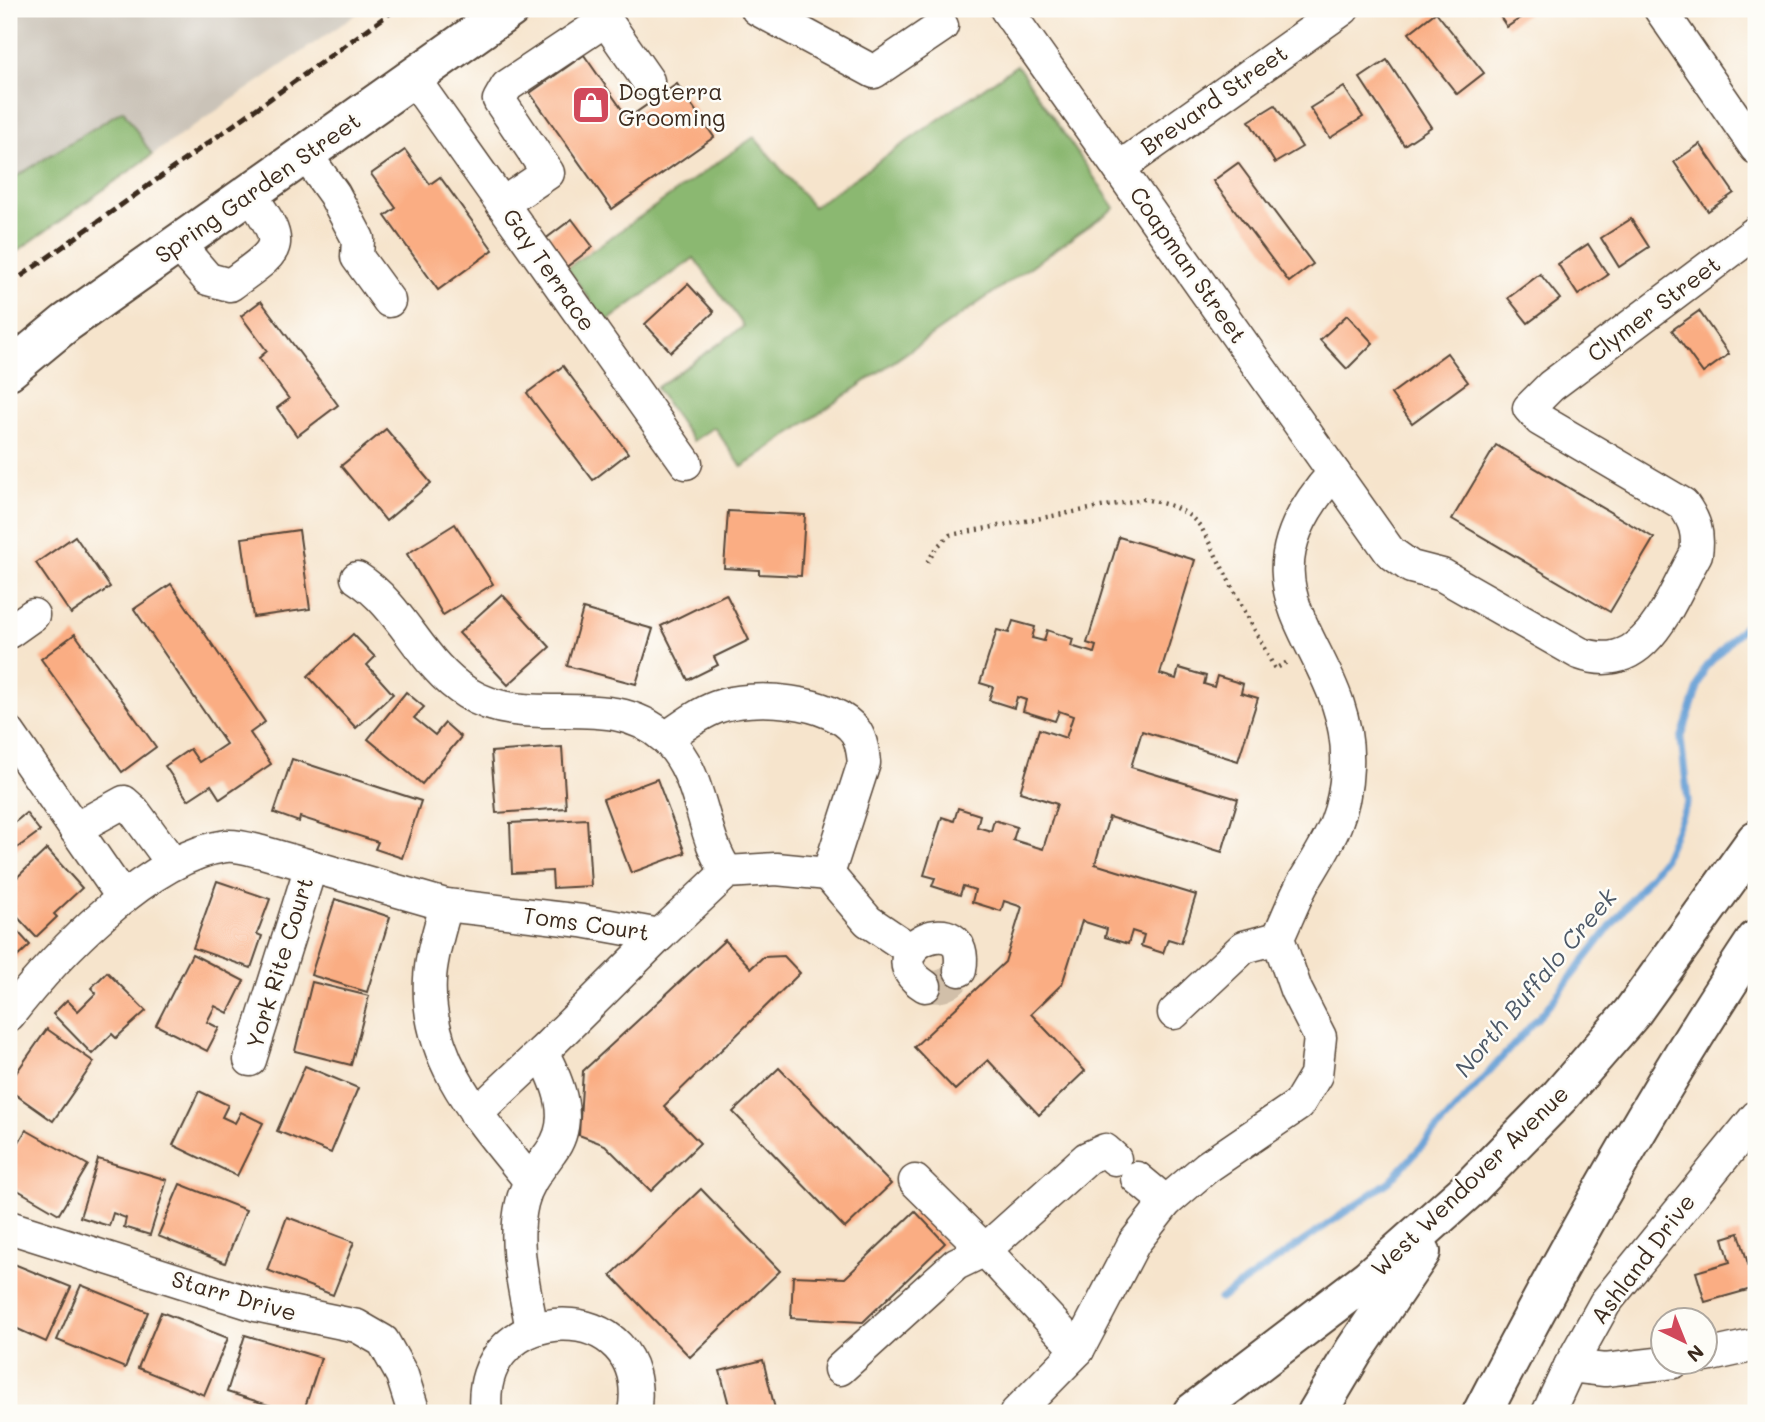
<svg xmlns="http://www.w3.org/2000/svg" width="1765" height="1422" font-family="Mali,sans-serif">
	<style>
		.industrial { fill: #cac3b8 }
		.forest { fill: #8bb871; stroke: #637148; stroke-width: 2 }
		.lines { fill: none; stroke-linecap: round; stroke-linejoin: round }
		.stream { stroke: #67a0d6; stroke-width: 7 }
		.building { fill: #faad83 }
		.minor-tunnel { stroke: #d1bfa9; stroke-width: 32; stroke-dasharray: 32 16; stroke-linecap: butt }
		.minor-casing { stroke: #574638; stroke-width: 35 }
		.major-casing { stroke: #574638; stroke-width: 42 }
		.highway-casing { stroke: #574638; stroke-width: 42 }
		.path { stroke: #574638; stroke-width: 4.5; stroke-dasharray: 2 5; stroke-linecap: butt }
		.minor { stroke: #fff; stroke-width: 32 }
		.major { stroke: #fff; stroke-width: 38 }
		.highway { stroke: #fff; stroke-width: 38 }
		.rail { stroke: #3b2a1e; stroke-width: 5; stroke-dasharray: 10 5; stroke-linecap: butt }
		.labels { text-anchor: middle; stroke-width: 5; stroke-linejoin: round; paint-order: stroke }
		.poi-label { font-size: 23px; fill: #3b2a1e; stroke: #fdfcf7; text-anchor: start }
		.street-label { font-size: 23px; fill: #3b2a1e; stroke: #fdfcf7 }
		.water-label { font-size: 24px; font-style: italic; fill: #4d5968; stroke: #fdfcf7 }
	</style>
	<rect width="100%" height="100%" fill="#fdfcf7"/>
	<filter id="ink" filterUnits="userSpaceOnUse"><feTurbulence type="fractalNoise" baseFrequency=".0143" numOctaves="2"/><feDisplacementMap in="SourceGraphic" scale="14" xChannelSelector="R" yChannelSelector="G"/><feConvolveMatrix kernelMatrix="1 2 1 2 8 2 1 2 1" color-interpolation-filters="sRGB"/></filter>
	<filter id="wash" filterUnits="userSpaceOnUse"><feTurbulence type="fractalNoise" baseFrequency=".00686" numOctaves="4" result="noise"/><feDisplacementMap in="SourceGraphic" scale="28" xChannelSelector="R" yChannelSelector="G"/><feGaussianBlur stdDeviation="1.57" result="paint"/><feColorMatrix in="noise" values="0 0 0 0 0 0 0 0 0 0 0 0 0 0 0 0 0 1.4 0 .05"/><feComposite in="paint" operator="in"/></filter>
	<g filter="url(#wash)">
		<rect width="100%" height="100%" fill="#f6e4cc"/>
		<path class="industrial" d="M9 9H364L152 155 123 110 9 181Z"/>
		<g class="forest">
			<path d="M1017 65 1115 208 742 467 714 427 693 441 656 388 744 326 694 258 606 322 567 268 754 137 813 207Z"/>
			<path d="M123 110 152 155 9 257V181Z"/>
		</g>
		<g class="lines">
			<path class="stream" d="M1220 1299 1390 1181 1546 1009 1664 858 1688 801 1681 739 1704 669 1756 613"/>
		</g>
		<g id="blocks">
			<g class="building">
				<path d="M1495 9H1530L1531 11 1507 27Z"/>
				<path d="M1436 12 1484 73 1457 94 1409 33Z"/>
				<path d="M584 55 628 118 677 84 714 137 612 209 530 93Z"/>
				<path d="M1387 60 1431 127 1404 145 1360 78Z"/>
				<path d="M1344 87 1363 117 1330 138 1310 108Z"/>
				<path d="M1275 105 1302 147 1275 163 1249 121Z"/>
				<path d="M1700 144 1734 193 1708 211 1674 162Z"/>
				<path d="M405 150 430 184 440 177 493 250 438 290 385 216 396 208 371 174Z"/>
				<path d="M1238 163 1313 264 1289 282 1213 181Z"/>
				<path d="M572 219 593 247 565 268 544 240Z"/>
				<path d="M1631 219 1649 247 1619 267 1601 238Z"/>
				<path d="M1588 244 1608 275 1578 295 1558 264Z"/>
				<path d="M1540 274 1560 299 1528 323 1508 298Z"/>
				<path d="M688 284 714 312 671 352 645 324Z"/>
				<path d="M261 301 338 405 297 436 277 408 289 399 259 358 267 351 241 316Z"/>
				<path d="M1699 311 1729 354 1703 373 1672 330Z"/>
				<path d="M1347 315 1373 343 1347 369 1320 340Z"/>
				<path d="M1447 353 1468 382 1412 423 1391 394Z"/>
				<path d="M563 366 628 453 593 480 527 393Z"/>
				<path d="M386 429 431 483 386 521 341 466Z"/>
				<path d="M1496 445 1654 538 1610 612 1452 519Z"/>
				<path d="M728 511 805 515 801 576 759 574V570L724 568Z"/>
				<path d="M455 524 493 584 443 615 407 554Z"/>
				<path d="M299 530 310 609 253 617 242 538Z"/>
				<path d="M75 536 110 587 71 614 36 563Z"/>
				<path d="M1119 537 1195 560 1160 674 1176 679 1179 668 1206 676 1204 684 1214 687 1217 676 1243 684 1241 693 1258 698 1238 761 1142 731 1131 767 1238 799 1222 852 1109 817 1095 864 1196 895 1181 943 1168 939 1163 953 1141 946 1144 935 1132 931 1128 944 1105 937 1107 929 1082 921 1062 984 1031 1014 1085 1071 1039 1115 988 1060 955 1090 914 1047 1005 962 1022 907 1004 901 1001 911 972 902 975 890 963 886 960 895 932 886 935 878 924 875 942 817 954 821 958 808 980 815 977 827 991 831 994 820 1017 827 1013 840 1043 849 1057 804 1020 792 1039 729 1066 738 1073 716 1059 711 1055 721 1023 711 1026 700 1017 697 1014 708 989 700 993 687 980 683 997 630 1009 633 1013 621 1035 627 1032 638 1044 641 1047 630 1073 639 1071 646 1094 653 1096 646 1087 643Z"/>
				<path d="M171 584 265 722 250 733 271 764 220 799 211 785 188 800 165 766 190 749 199 762 226 744 134 609Z"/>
				<path d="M502 594 550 647 508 685 459 633Z"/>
				<path d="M726 594 749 640 714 657 718 665 688 680 661 626Z"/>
				<path d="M583 609 653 629 636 684 567 666Z"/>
				<path d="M75 634 156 747 122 772 41 659Z"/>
				<path d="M353 634 375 657 367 665 393 694 356 728 308 676Z"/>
				<path d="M406 692 424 707 414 718 435 735 445 723 461 737 422 784 368 739Z"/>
				<path d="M562 747 566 808 496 813 491 752Z"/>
				<path d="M292 759 421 801 402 858 375 849 378 842 300 817 299 822 274 813Z"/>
				<path d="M657 779 685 853 631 873 603 799Z"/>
				<path d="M26 813 40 831 9 854V814L15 822Z"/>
				<path d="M587 819 591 886 553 888 552 871 512 873 510 823Z"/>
				<path d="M47 849 82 888 54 914 57 917 36 937 9 908V885Z"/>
				<path d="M217 881 270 899 257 934 262 936 251 968 193 948Z"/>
				<path d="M335 899 390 917 367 992 311 975Z"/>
				<path d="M9 922 30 945 14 960 9 955Z"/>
				<path d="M725 940 751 968 763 957 784 956 800 973 664 1106 700 1143 651 1191 605 1145 579 1135 583 1071Z"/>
				<path d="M192 954 244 981 228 1013 215 1006 207 1022 219 1028 207 1051 156 1025Z"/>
				<path d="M107 972 146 1011 116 1038 112 1034 92 1054 53 1014 67 1000 78 1011 96 993 91 988Z"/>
				<path d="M312 982 369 996 351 1065 295 1051Z"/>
				<path d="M47 1029 94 1062 53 1121 9 1090V1083Z"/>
				<path d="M305 1066 358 1088 331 1153 277 1131Z"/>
				<path d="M779 1068 891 1184 845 1228 733 1112Z"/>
				<path d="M199 1091 228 1105 222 1117 235 1123 241 1112 263 1123 237 1176 173 1145Z"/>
				<path d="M26 1130 88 1165 59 1214 9 1185V1159Z"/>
				<path d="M98 1159 167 1180 150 1235 124 1227 126 1218 113 1213 109 1226 80 1217Z"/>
				<path d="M180 1184 246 1210 225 1263 158 1236Z"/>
				<path d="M701 1189 780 1271 690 1357 611 1275Z"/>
				<path d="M915 1211 945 1243 863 1322 791 1318 793 1276 845 1278Z"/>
				<path d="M287 1217 354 1242 333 1295 267 1270Z"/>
				<path d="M1739 1233 1755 1288 1705 1302 1696 1272 1730 1262 1723 1238Z"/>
				<path d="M9 1262 71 1287 46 1342 9 1325Z"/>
				<path d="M81 1285 148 1312 125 1368 57 1340Z"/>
				<path d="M161 1312 228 1338 204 1395 138 1368Z"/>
				<path d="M245 1335 321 1358 303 1413H294L227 1392Z"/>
				<path d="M763 1360 776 1413H731L720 1371Z"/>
			</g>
		</g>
	</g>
	<g filter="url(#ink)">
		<use href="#blocks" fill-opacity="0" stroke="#574638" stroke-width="2"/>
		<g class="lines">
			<path class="minor-tunnel" d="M925 986C941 989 952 984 960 970"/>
			<defs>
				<g id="minor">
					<path d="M598 9 648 81"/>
					<path d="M757 9 874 72 942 26"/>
					<path d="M1006 9 1390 552 1411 567 1442 575 1579 653C1647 678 1669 601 1696 554 1699 533 1695 521 1683 504L1540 420 1529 408 1551 386 1756 232"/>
					<path d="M1660 9 1756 148"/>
					<path d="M413 78 686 463"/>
					<path d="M306 155 334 194 358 239 357 257 389 301"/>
					<path d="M1119 168 1343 9"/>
					<path d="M502 204 548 173 499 100 507 86 606 20"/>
					<path d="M178 244 208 279 230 285C281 248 288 248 250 194"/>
					<path d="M357 578C403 607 421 665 467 693 528 732 610 687 665 738 704 773 699 833 727 872"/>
					<path d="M9 632 33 615"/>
					<path d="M9 733 123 898"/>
					<path d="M75 829 124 802 134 811 173 864"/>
					<path d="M828 874 868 921 911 950"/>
					<path d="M446 905C440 929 431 954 430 979 425 1061 482 1121 530 1181"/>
					<path d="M925 986C867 950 972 902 960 970"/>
					<path d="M1174 1013 1244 947 1278 938"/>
					<path d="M9 1015C55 956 149 856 226 846 238 845 250 849 262 852L446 905 582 921 660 935 727 872 776 869 828 874 864 763C863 753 862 742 856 732 832 699 752 694 717 707 698 714 682 727 666 738"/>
					<path d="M250 1060 311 866"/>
					<path d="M476 1114 542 1052"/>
					<path d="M1137 1178 1166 1202"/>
					<path d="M915 1181 985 1250 1087 1158 1105 1150 1115 1159"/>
					<path d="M9 1227 256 1305 357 1326 383 1341 402 1375 414 1413"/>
					<path d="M532 1330C525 1288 512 1245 522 1203 527 1182 539 1169 551 1152 575 1120 558 1082 542 1052L660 935"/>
					<path d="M1706 1356 1756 1345"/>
					<path d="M1570 1366 1605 1370 1674 1362"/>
					<path d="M840 1369 956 1264 985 1250 1078 1350"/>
					<path d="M486 1413C472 1297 655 1293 634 1413"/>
					<path d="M1016 1413 1078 1350 1134 1243 1166 1202 1207 1167 1298 1105 1316 1075 1320 1037 1296 990 1278 938C1286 921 1293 902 1302 885 1327 843 1345 820 1347 767 1353 645 1220 598 1334 473"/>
					<path d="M1548 1413 1570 1366 1605 1303 1756 1117"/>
				</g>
				<path id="major" d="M9 370 66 323 510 9"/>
				<g id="highway">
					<path d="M1192 1413 1369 1278 1469 1189 1560 1096 1631 1014 1756 840"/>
					<path d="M1317 1413 1354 1351 1421 1252"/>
					<path d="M1482 1413C1566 1251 1655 1092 1756 940"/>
				</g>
			</defs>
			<use href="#minor" class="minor-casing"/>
			<use href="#major" class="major-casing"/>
			<use href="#highway" class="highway-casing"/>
			<path class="path" d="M927 562 939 545 950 535 1144 499C1168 504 1185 508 1201 527L1275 669 1289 661"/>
			<use href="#minor" class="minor"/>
			<use href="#major" class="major"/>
			<use href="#highway" class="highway"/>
			<path class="rail" d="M9 285 396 9"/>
		</g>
	</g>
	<defs>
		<symbol id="shop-square" viewBox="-11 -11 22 22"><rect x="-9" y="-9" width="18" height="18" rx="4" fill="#d1495b" stroke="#fdfcf7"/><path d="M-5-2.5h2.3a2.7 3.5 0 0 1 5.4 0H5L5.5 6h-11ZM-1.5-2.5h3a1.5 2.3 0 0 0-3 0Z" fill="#fff"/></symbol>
	</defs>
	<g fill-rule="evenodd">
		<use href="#shop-square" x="569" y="83" width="44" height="44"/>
	</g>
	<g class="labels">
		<g class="poi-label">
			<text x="618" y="100">Dogterra<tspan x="618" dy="26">Grooming</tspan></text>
		</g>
		<g class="street-label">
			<text transform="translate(1214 100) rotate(-35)" y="8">Brevard Street</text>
			<text transform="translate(258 188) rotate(-35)" y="8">Spring Garden Street</text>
			<text transform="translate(1188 265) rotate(55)" y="8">Coapman Street</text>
			<text transform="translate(549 270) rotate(55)" y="8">Gay Terrace</text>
			<text transform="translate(1654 309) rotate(-37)" y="8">Clymer Street</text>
			<text transform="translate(586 924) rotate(8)" y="8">Toms Court</text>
			<text transform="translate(280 963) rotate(-73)" y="8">York Rite Court</text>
			<text transform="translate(1470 1181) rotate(-44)" y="8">West Wendover Avenue</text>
			<text transform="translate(1643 1259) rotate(-53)" y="8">Ashland Drive</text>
			<text transform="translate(234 1296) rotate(16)" y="8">Starr Drive</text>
		</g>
		<g class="water-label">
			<text transform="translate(1536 983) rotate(-50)" y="8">North Buffalo Creek</text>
		</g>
	</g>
	<rect width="1765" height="1422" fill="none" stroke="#fdfcf7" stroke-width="35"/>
	<g transform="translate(1684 1341) rotate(137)"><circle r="33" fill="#fdfcf7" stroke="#afa8a0" stroke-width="2"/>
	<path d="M0-5L12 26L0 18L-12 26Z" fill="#d1495b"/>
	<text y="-10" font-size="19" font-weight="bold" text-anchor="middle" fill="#3b2a1e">N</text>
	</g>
</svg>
